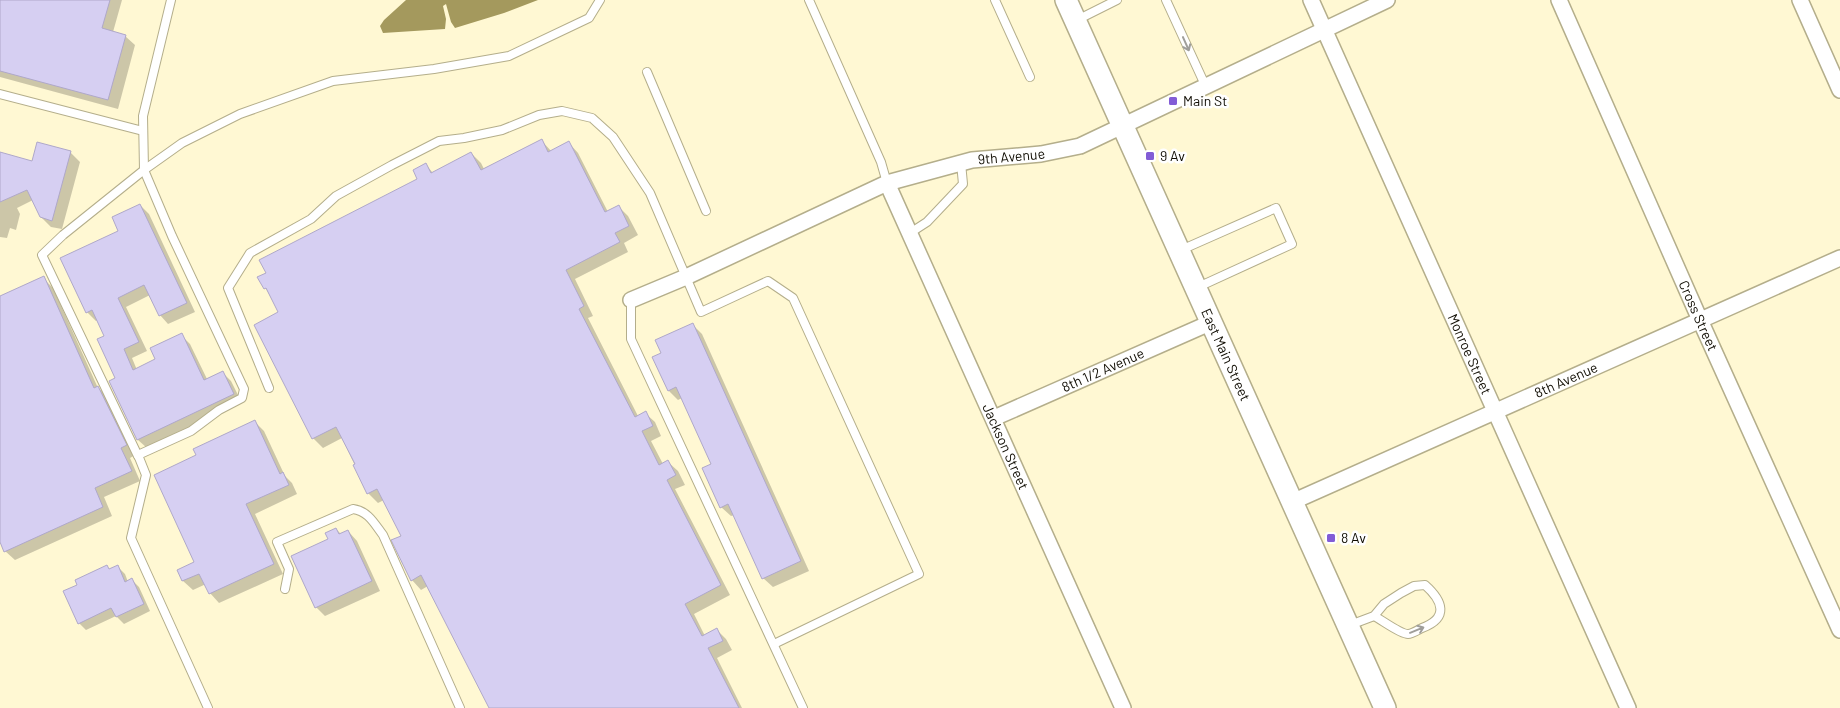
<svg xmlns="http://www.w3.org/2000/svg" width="1840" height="708" font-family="Barlow,sans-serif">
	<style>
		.water { fill: #a4995d }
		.shadow { fill: #0003 }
		.building { fill: #d6cff2; stroke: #afa8c9 }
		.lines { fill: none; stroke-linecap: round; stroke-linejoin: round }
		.lane-casing { stroke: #b4ae8b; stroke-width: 10 }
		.street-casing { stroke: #b4ae8b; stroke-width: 18 }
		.secondary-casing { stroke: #b4ae8b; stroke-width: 24 }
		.lane { stroke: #fff; stroke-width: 8 }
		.street { stroke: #fff; stroke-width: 15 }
		.secondary { stroke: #fff; stroke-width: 21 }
		.oneway { stroke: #9f9e9a }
		.poi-dot { fill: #825cd6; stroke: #fff; stroke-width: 2 }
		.labels { text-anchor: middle; stroke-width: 5; stroke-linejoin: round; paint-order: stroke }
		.poi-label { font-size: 14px; fill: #100d03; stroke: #fff; text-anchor: start }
		.street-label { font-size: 14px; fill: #100d03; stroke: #fff }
	</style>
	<rect width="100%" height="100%" fill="#fff8d3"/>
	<path class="water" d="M406 0H538L504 13 455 28 451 22 446 4 443 6 446 19 445 29 383 33 380 26 384 20Z"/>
	<g class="shadow">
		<path d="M0 0H122L113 32 125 36 135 45 118 109 0 77Z"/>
		<path d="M541 140 552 152 569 143 578 153 608 212 618 206 628 216 638 235 624 243 628 252 575 279 593 316 588 318 638 416 645 413 655 422 661 436 651 441 663 464 668 462 678 471 685 485 675 489 730 595 694 614 705 636 717 630 726 639 732 650 717 658 742 708H490L428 586 421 590 412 580 402 536 384 500 378 503 368 493 342 438 323 448 313 438 280 313 259 277 419 180 426 165 433 173 471 153 481 163 484 169Z"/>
		<path d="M70 152 80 162 62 229 51 227 41 217 33 200 17 208 20 214 16 230 10 228 7 238 0 237V153L33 163Z"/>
		<path d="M140 205 149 214 195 312 168 324 160 315 150 295 126 307 147 351 132 358 137 370 157 360 181 335 190 344 207 379 222 372 231 381 242 403 147 448 138 440 117 379 105 337 98 320 96 321 87 312 119 231Z"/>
		<path d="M43 278 53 288 98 388 108 397 135 455 130 458 140 481 104 497 112 516 15 560 5 551 0 539V298Z"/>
		<path d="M693 325 702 334 809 571 773 587 763 578 735 515 731 516 721 507 712 464 682 398 678 400 669 391 663 354Z"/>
		<path d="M255 422 264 431 285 476 292 483 297 494 255 514 283 574 219 603 210 593 206 584 193 590 183 581 178 571 196 563 198 456Z"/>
		<path d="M336 529 341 534 348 531 357 541 380 591 325 616 316 607 329 540Z"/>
		<path d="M107 567 110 570 118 567 125 574 128 582 132 580 139 587 150 611 124 624 116 616 86 630 79 623V585Z"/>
	</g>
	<g class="building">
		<path d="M0 0H110L102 28 126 35 108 100 0 71Z"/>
		<path d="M542 139 548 152 569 141 605 212 619 205 629 226 615 233 620 242 566 270 584 306 579 309 635 417 646 411 653 426 642 431 659 465 668 460 676 475 667 480 721 585 685 604 702 636 717 628 723 641 708 648 739 708H489L421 575 411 581 391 540 401 536 377 489 367 494 353 465 355 464 336 427 312 439 254 325 278 312 266 288 264 289 257 277 266 273 259 260 417 179 413 170 426 163 431 173 471 152 481 170Z"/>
		<path d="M37 142 71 151 52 221 40 217 27 190 0 202V152L32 161Z"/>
		<path d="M140 204 187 303 159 316 144 285 118 298 139 342 124 349 133 370 155 359 150 348 182 333 204 380 223 371 234 394 137 440 109 381 115 378 97 339 104 336 92 310 86 313 60 258 118 231 112 217Z"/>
		<path d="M44 276 94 388 98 386 127 445 121 448 132 471 95 488 103 507 4 552 0 542V296Z"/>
		<path d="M693 323 801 561 762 579 728 504 720 508 702 468 711 464 676 387 668 391 652 357 661 353 655 340Z"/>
		<path d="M255 420 280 474 283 472 289 485 246 504 274 564 209 594 199 574 182 581 177 570 194 562 154 475 196 455 193 449Z"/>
		<path d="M336 528 339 534 348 530 372 581 315 608 291 556 328 539 325 533Z"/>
		<path d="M107 565 109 569 118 565 125 582 132 578 144 604 116 617 111 608 78 624 63 591 77 585 75 580Z"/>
	</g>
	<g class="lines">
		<defs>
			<g id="lane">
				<path d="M171 0 143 116 144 170 172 236 244 389 242 398 219 410 191 431 138 455 146 475 131 538 208 708"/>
				<path d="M809 0 881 162 887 183"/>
				<path d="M995 0 1030 77"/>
				<path d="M1166 0 1206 87"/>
				<path d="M1077 20 1117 0"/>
				<path d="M647 72 706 211"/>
				<path d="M0 94 143 131"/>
				<path d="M910 233 927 222 963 184 961 163"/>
				<path d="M1181 250 1276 208 1292 244 1196 288"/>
				<path d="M631 300V339L803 708"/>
				<path d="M269 388 228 288 250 253 311 219 336 196 392 165 439 141 464 138 502 130 539 115 562 111 592 118 613 137 650 193 701 312 768 281 793 298 919 574 774 644"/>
				<path d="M138 456 42 255 63 235 144 170 182 143 240 114 333 81 434 69 509 56 589 18 600 0"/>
				<path d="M285 589 289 569 277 542 353 509C368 511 374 523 383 535L460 708"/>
				<path d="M1350 625 1374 616 1384 604 1401 593 1414 586 1425 585C1443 601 1449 618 1422 628 1418 630 1412 634 1408 634 1400 634 1382 620 1374 616"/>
			</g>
			<g id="street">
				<path id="s1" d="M1311 0 1628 708"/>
				<path id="s2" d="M1559 0 1700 320 1840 630"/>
				<path d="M1800 0 1840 90"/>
				<path id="s3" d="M887 183 1123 708"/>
				<path id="s4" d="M631 300 686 277 887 183 972 160 1041 154 1080 146 1387 0"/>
				<path id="s5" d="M994 418 1212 322"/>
				<path id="s6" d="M1292 502 1840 258"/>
			</g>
			<g id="secondary">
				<path id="s7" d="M1066 0 1385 708"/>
			</g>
		</defs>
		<use href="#lane" class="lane-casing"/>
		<use href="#street" class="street-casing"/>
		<use href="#secondary" class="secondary-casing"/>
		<use href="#lane" class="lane"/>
		<use href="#street" class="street"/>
		<use href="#secondary" class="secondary"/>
	</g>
	<defs><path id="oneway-shaft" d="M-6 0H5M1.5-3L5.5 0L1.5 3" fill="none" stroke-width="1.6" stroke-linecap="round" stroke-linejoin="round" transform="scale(1.25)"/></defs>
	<g class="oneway">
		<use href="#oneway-shaft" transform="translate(1186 44) rotate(66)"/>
		<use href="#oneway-shaft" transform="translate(1417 630) rotate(-22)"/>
	</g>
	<g class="poi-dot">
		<rect x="1168" y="96" width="10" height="10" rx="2.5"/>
		<rect x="1145" y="151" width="10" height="10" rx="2.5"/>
		<rect x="1326" y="533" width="10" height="10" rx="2.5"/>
	</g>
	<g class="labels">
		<g class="poi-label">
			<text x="1183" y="106">Main St</text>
			<text x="1160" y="161">9 Av</text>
			<text x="1341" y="543">8 Av</text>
		</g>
		<g class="street-label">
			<text dy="5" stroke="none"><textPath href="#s4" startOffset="409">9th Avenue</textPath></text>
			<text dy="5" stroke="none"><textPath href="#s2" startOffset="345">Cross Street</textPath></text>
			<text dy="5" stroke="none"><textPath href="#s7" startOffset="389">East Main Street</textPath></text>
			<text dy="5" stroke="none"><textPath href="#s1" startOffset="388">Monroe Street</textPath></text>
			<text dy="5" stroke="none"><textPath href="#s5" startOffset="119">8th 1/2 Avenue</textPath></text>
			<text dy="5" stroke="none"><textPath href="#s6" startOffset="300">8th Avenue</textPath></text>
			<text dy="5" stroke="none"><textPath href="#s3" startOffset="289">Jackson Street</textPath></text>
		</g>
	</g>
</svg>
